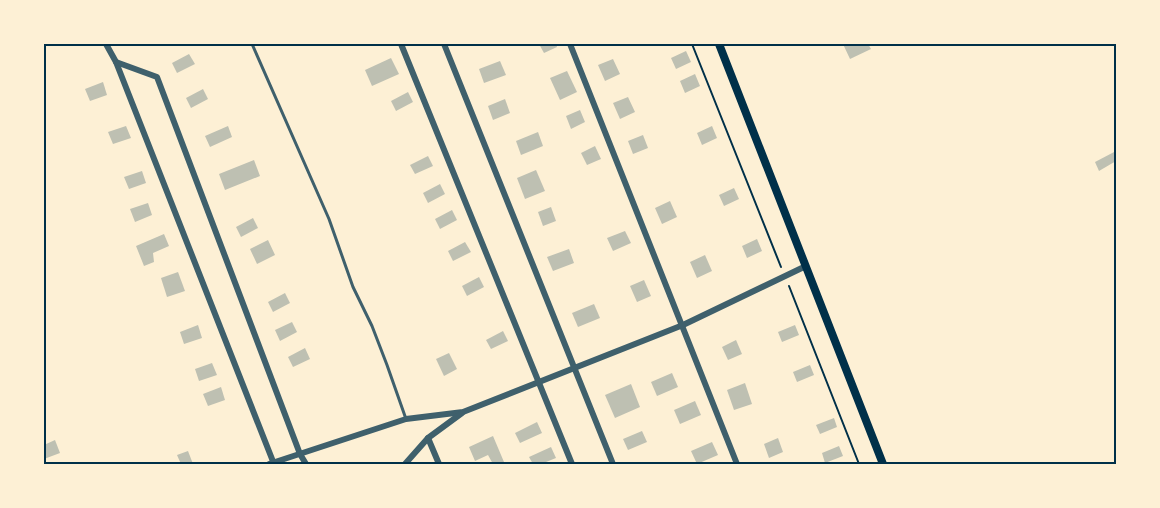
<svg xmlns="http://www.w3.org/2000/svg" width="1160" height="508" font-family="Manrope,sans-serif">
	<style>
		.building { fill: #bec0b2 }
		.lines { fill: none; stroke-linecap: round; stroke-linejoin: round }
		.path { stroke: #003049; stroke-width: 2 }
		.service { stroke: #3f606c; stroke-width: 3 }
		.minor { stroke: #3f606c; stroke-width: 6 }
		.secondary { stroke: #003049; stroke-width: 8 }
		.neatline { fill: none; stroke: #003049; stroke-width: 2 }
	</style>
	<rect width="100%" height="100%" fill="#fdf0d5"/>
	<g class="building">
		<path d="M539 44H556L557 47 544 53Z"/>
		<path d="M843 44H868L871 49 850 59Z"/>
		<path d="M686 51 691 62 676 69 671 58Z"/>
		<path d="M189 54 195 64 177 73 172 63Z"/>
		<path d="M391 58 399 74 372 86 365 70Z"/>
		<path d="M613 59 620 74 605 81 598 65Z"/>
		<path d="M500 61 506 75 484 83 479 69Z"/>
		<path d="M567 71 577 92 560 100 550 78Z"/>
		<path d="M695 74 700 86 685 93 680 81Z"/>
		<path d="M103 82 107 95 90 101 85 89Z"/>
		<path d="M203 89 208 99 191 108 186 98Z"/>
		<path d="M408 92 413 102 396 111 391 101Z"/>
		<path d="M628 97 635 112 620 119 613 103Z"/>
		<path d="M505 99 510 113 493 120 488 106Z"/>
		<path d="M580 110 585 122 571 129 566 116Z"/>
		<path d="M126 126 131 138 113 144 108 132Z"/>
		<path d="M228 126 232 137 210 147 205 136Z"/>
		<path d="M712 126 717 138 702 145 697 133Z"/>
		<path d="M538 132 543 146 521 155 516 141Z"/>
		<path d="M643 135 648 148 633 154 628 141Z"/>
		<path d="M595 146 601 159 587 165 581 153Z"/>
		<path d="M1116 151V161L1099 171 1095 162Z"/>
		<path d="M428 156 433 166 415 174 410 165Z"/>
		<path d="M254 160 260 176 225 190 219 174Z"/>
		<path d="M536 170 545 191 525 199 517 178Z"/>
		<path d="M142 171 146 183 129 189 124 177Z"/>
		<path d="M440 184 445 194 428 203 423 193Z"/>
		<path d="M734 188 739 199 724 206 719 195Z"/>
		<path d="M670 201 677 217 662 224 655 208Z"/>
		<path d="M148 203 152 215 135 222 130 209Z"/>
		<path d="M551 207 556 221 543 226 538 212Z"/>
		<path d="M452 210 457 220 440 229 435 219Z"/>
		<path d="M253 218 258 228 241 237 236 227Z"/>
		<path d="M625 231 631 243 613 251 607 238Z"/>
		<path d="M164 234 169 246 153 253 154 262 144 266 136 246Z"/>
		<path d="M757 239 762 251 747 258 742 246Z"/>
		<path d="M268 240 275 255 257 264 250 249Z"/>
		<path d="M465 242 471 252 453 261 448 251Z"/>
		<path d="M569 249 574 263 553 271 547 257Z"/>
		<path d="M705 255 712 271 697 278 690 262Z"/>
		<path d="M178 272 185 291 167 297 161 278Z"/>
		<path d="M479 277 484 287 467 296 462 286Z"/>
		<path d="M644 280 651 296 637 302 630 286Z"/>
		<path d="M285 293 290 303 273 312 268 302Z"/>
		<path d="M594 304 600 318 578 327 572 313Z"/>
		<path d="M292 322 297 332 280 341 275 330Z"/>
		<path d="M198 325 202 338 184 344 180 332Z"/>
		<path d="M795 325 799 335 782 342 778 332Z"/>
		<path d="M503 331 508 341 491 349 486 340Z"/>
		<path d="M736 340 742 354 728 360 722 347Z"/>
		<path d="M305 348 310 359 293 367 288 357Z"/>
		<path d="M449 353 457 369 444 376 436 359Z"/>
		<path d="M212 363 217 375 199 381 195 369Z"/>
		<path d="M810 365 814 375 797 382 793 372Z"/>
		<path d="M672 373 678 387 657 396 651 382Z"/>
		<path d="M745 383 752 404 734 410 727 390Z"/>
		<path d="M631 384 640 407 615 418 605 395Z"/>
		<path d="M221 387 225 400 208 406 203 394Z"/>
		<path d="M695 401 701 415 680 424 674 410Z"/>
		<path d="M834 418 837 427 820 434 816 425Z"/>
		<path d="M537 422 542 433 520 443 515 433Z"/>
		<path d="M642 431 647 442 628 450 623 439Z"/>
		<path d="M493 436 504 462 493 464 488 455 475 461 469 447Z"/>
		<path d="M778 438 783 452 769 458 764 444Z"/>
		<path d="M55 440 60 453 44 459V445Z"/>
		<path d="M712 442 718 455 697 464 691 451Z"/>
		<path d="M839 446 843 456 825 463 822 453Z"/>
		<path d="M551 447 556 458 541 464H533L529 457Z"/>
		<path d="M188 451 193 464H181L177 455Z"/>
	</g>
	<g class="lines">
		<g class="path">
			<path d="M692 44 781 267"/>
			<path d="M789 286 859 464"/>
		</g>
		<path class="service" d="M252 44 329 219 353 287 372 326 387 365 406 419"/>
		<g class="minor">
			<path d="M106 44 116 62 274 464"/>
			<path d="M401 44 572 464"/>
			<path d="M444 44 613 464"/>
			<path d="M570 44 737 464"/>
			<path d="M116 62 157 77 300 454 306 464"/>
			<path d="M428 438 439 464"/>
			<path d="M269 464 406 419 463 412 683 325 806 266"/>
			<path d="M405 464 428 438 462 413"/>
		</g>
		<path class="secondary" d="M719 44 883 464"/>
	</g>
	<rect width="1160" height="508" fill="none" stroke="#fdf0d5" stroke-width="90"/>
	<rect x="45" y="45" width="1070" height="418" class="neatline"/>
</svg>
